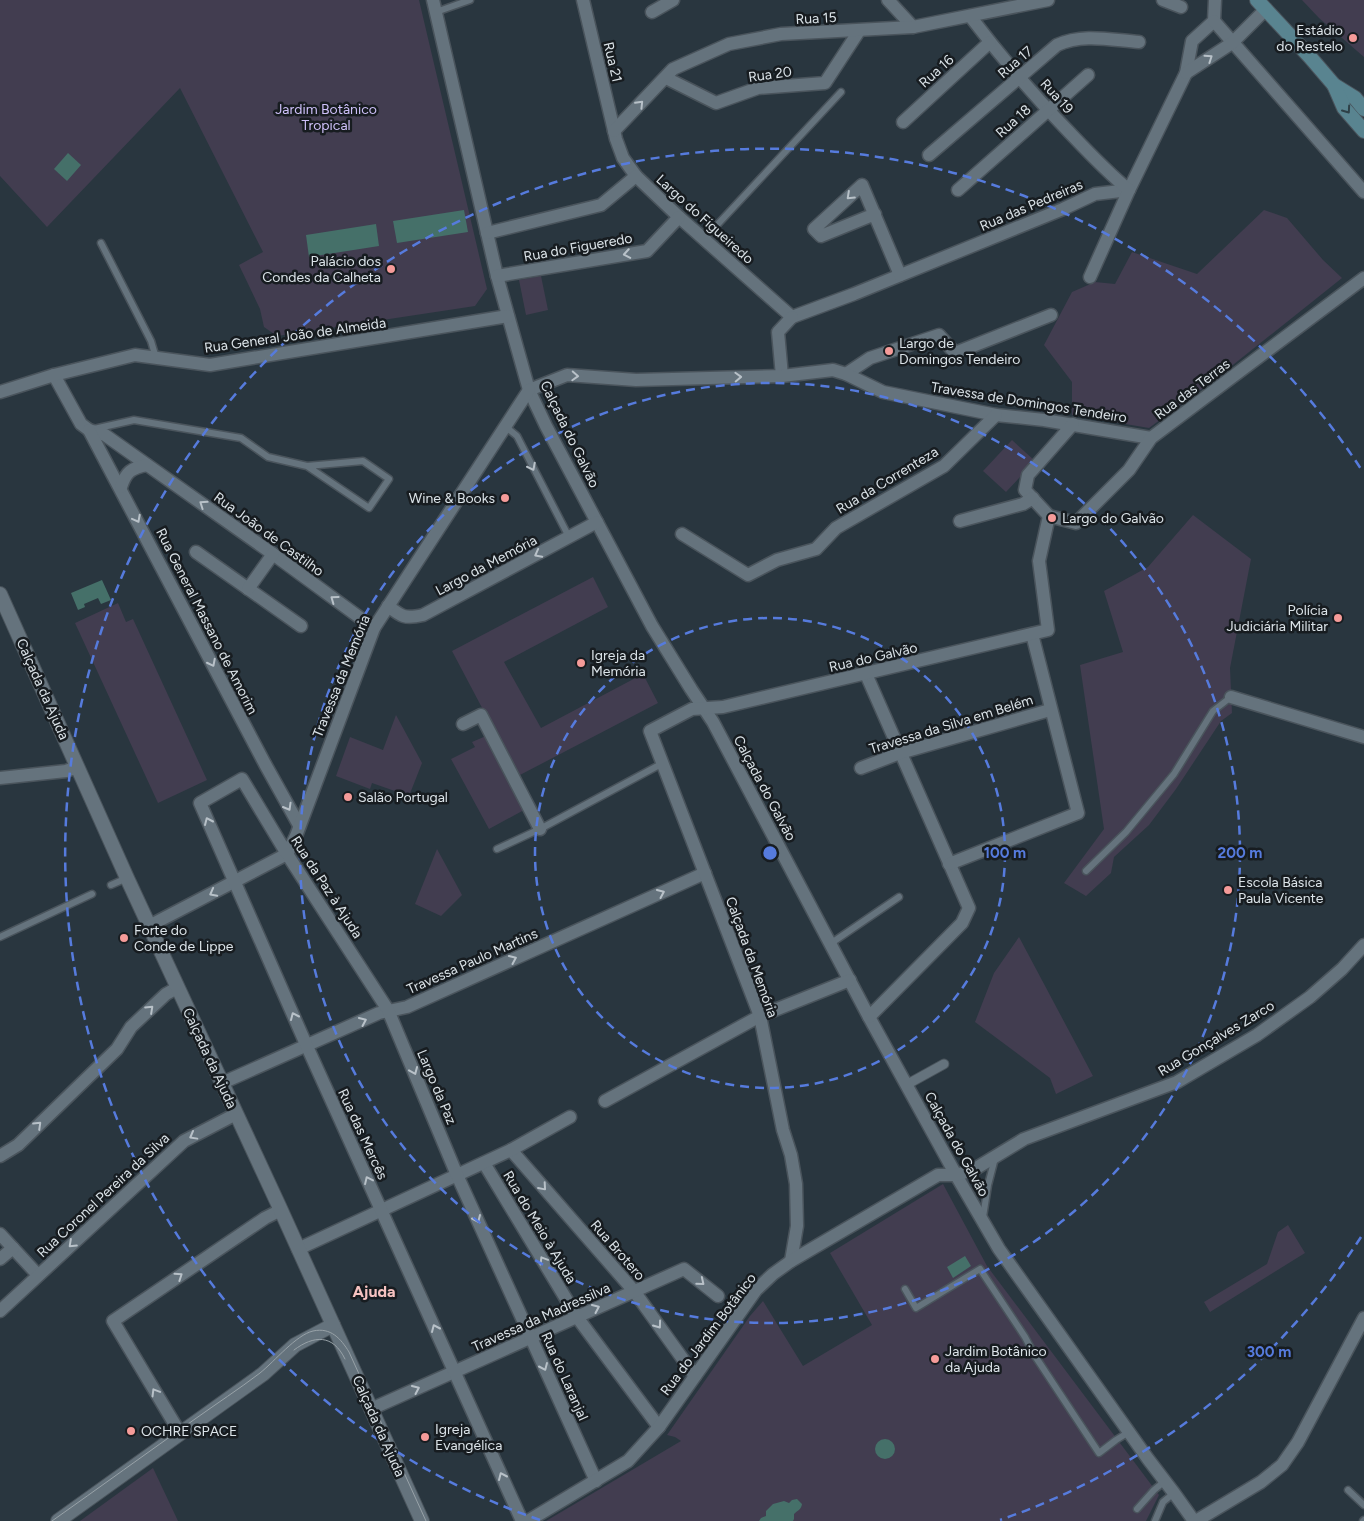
<svg xmlns="http://www.w3.org/2000/svg" width="1364" height="1521" font-family="Figtree,sans-serif">
	<style>
		.green { fill: #423d50 }
		.water { fill: #457069 }
		.lines { fill: none; stroke-linecap: round; stroke-linejoin: round }
		.service-casing { stroke: #4a545c; stroke-width: 9 }
		.pedestrian-casing { stroke: #4a545c; stroke-width: 11 }
		.minor-casing { stroke: #4a545c; stroke-width: 15 }
		.tertiary-casing { stroke: #4a545c; stroke-width: 16 }
		.secondary-casing { stroke: #4a545c; stroke-width: 16 }
		.service { stroke: #65737d; stroke-width: 6 }
		.pedestrian { stroke: #65737d; stroke-width: 9 }
		.minor { stroke: #65737d; stroke-width: 12 }
		.tertiary { stroke: #65737d; stroke-width: 14 }
		.secondary { stroke: #598490; stroke-width: 14 }
		.tram { stroke: #98a2a8; stroke-width: 1 }
		.oneway { stroke: #b8c1c8 }
		.oneway2 { stroke: #2e4047 }
		.ring { fill: none; stroke: #567bdd; stroke-width: 2.5; stroke-dasharray: 9 6 }
		.poi-dot { fill: #f59b99; stroke: #171c20; stroke-width: 2 }
		.labels { text-anchor: middle; stroke-width: 5; stroke-linejoin: round; paint-order: stroke }
		.street-label { font-size: 14px; fill: #dbe3e8; stroke: #171c20 }
		.poi-label { font-size: 14px; fill: #dbe3e8; stroke: #171c20; text-anchor: start }
		.park-label { font-size: 14px; fill: #cec0f9; stroke: #171c20 }
		.quarter-label { font-size: 16px; font-weight: bold; fill: #f6c2c0; stroke: #171c20 }
		.centre { fill: #567bdd; stroke: #171c20; stroke-width: 2.5 }
		.ring-label { font-size: 15px; text-anchor: middle; font-weight: bold; fill: #567bdd; stroke: #171c20; stroke-width: 5; stroke-linejoin: round; paint-order: stroke }
	</style>
	<rect width="100%" height="100%" fill="#29363f"/>
	<g class="green">
		<path d="M0 0H419L487 289 475 306 277 336 264 327 260 309 239 265 263 252 180 88 47 227 0 176Z"/>
		<path d="M1302 0H1364V57L1319 18Z"/>
		<path d="M1264 210 1287 218 1323 260 1342 278 1214 380 1149 428 1072 415V382L1044 345 1072 292 1095 282 1115 284 1132 252 1197 274Z"/>
		<path d="M541 276 548 310 526 315 519 280Z"/>
		<path d="M1012 440 1035 461 1006 492 983 471Z"/>
		<path d="M1193 515 1251 559 1230 668 1232 713 1221 721 1176 789 1149 825 1114 857 1111 873 1086 896 1064 883 1104 829 1080 665 1123 652 1104 591 1148 567Z"/>
		<path d="M593 577 608 607 504 662 541 728 643 674 658 703 518 776 452 651Z"/>
		<path d="M118 603 126 622 133 619 207 780 158 803 75 623Z"/>
		<path d="M396 715 422 763 409 796 372 783 370 789 336 776 350 737 383 750Z"/>
		<path d="M486 736 524 810 489 829 451 759 475 747 472 742Z"/>
		<path d="M437 849 462 895 441 916 415 904Z"/>
		<path d="M1019 937 1093 1076 1056 1094 1050 1078 975 1022 994 973Z"/>
		<path d="M943 1184 987 1266 1159 1495 1146 1521H546L681 1441 675 1437 667 1435 750 1316 763 1301 803 1366 872 1325 830 1253Z"/>
		<path d="M1288 1225 1305 1253 1210 1312 1204 1302 1267 1264 1278 1232Z"/>
		<path d="M153 1468 178 1521H80Z"/>
	</g>
	<g class="water">
		<path d="M68 153 81 165 67 181 54 169Z"/>
		<path d="M464 210 468 232 397 243 393 221Z"/>
		<path d="M376 224 379 246 309 257 306 235Z"/>
		<path d="M102 580 111 600 101 604 98 598 84 604 85 607 78 610 71 593Z"/>
		<path d="M965 1256 971 1266 953 1278 947 1267Z"/>
		<circle cx="885" cy="1449" r="10"/>
		<path d="M797 1499 802 1504C801 1510 798 1510 794 1514V1519L793 1521H759L761 1518 766 1516V1511L773 1504 784 1501 789 1503 792 1500Z"/>
	</g>
	<g class="lines">
		<defs>
			<g id="service">
				<path d="M436 12 470 0"/>
				<path d="M704 239 841 92"/>
				<path d="M101 243 151 341 156 358"/>
				<path d="M506 427 517 436 569 537"/>
				<path d="M94 429 134 420 241 438 268 457 307 466 369 508 389 479 363 461 307 466"/>
				<path d="M497 849 540 829 663 763"/>
				<path d="M1086 871 1126 832 1174 774 1213 711 1231 697"/>
				<path d="M111 885 127 878"/>
				<path d="M0 937 92 894"/>
				<path d="M830 944 899 897"/>
				<path d="M983 1217 988 1185 995 1158"/>
				<path d="M905 1289 916 1308 980 1269 1025 1337 1035 1356 1099 1453 1116 1440 1129 1432"/>
				<path d="M1348 1490 1364 1505"/>
				<path d="M1137 1509 1154 1490 1165 1481"/>
				<path d="M1155 1521 1163 1502 1174 1493"/>
				<path d="M1363 1521 1364 1520"/>
			</g>
			<path id="pedestrian" d="M906 1085 944 1064"/>
			<g id="minor">
				<path d="M433 0 497 276 529 390 546 426 652 626 691 689 713 722 869 1017 956 1175 999 1249 1148 1459 1174 1493 1194 1521"/>
				<path d="M583 0 616 139 623 158 636 176 679 217 792 317 854 294 1063 209 1095 194 1129 190 1186 73 1192 41 1214 21 1215 0"/>
				<path d="M888 0 913 27"/>
				<path d="M1163 0 1181 7"/>
				<path d="M652 12 673 0"/>
				<path d="M970 16C1001 57 1035 97 1071 134 1090 154 1108 173 1129 190L1090 277"/>
				<path d="M1214 21 1364 192"/>
				<path d="M1186 73 1232 43 1266 9"/>
				<path d="M666 78 716 103 758 88 825 83 859 31"/>
				<path d="M903 122 990 42"/>
				<path d="M614 131 673 69 729 44 781 34 913 27 1048 0"/>
				<path d="M929 155 1057 45C1083 33 1111 40 1139 42"/>
				<path d="M958 190 1088 75"/>
				<path d="M875 214 821 236 814 229 862 185 900 275"/>
				<path d="M487 233 601 205 636 176"/>
				<path d="M497 276 647 251 679 217"/>
				<path d="M846 374 870 358 939 335 955 353 1051 315"/>
				<path d="M54 375 81 424 89 430 105 435 273 554 374 628"/>
				<path d="M782 376 778 332 792 317"/>
				<path d="M529 390 567 375 636 380 782 376 833 370 846 374 883 392 996 415 1044 420 1151 438"/>
				<path d="M0 392 54 375 135 355 210 365 508 316"/>
				<path d="M89 430 265 764 299 825"/>
				<path d="M121 487C126 472 131 468 147 465"/>
				<path d="M1049 516 1076 523 1129 470 1151 438 1364 278"/>
				<path d="M1049 516 1025 490 1028 475 1073 424"/>
				<path d="M960 521 1023 504 1033 498"/>
				<path d="M682 534 748 575 777 560 816 549 836 528 944 466 996 415"/>
				<path d="M196 552 301 626"/>
				<path d="M248 589 273 554"/>
				<path d="M388 606C402 617 405 619 423 615L597 522"/>
				<path d="M866 674 969 908 962 923 869 1017"/>
				<path d="M1231 697 1364 737"/>
				<path d="M463 724 481 715 540 829"/>
				<path d="M861 768 900 753 1050 710"/>
				<path d="M0 778 66 771 77 767"/>
				<path d="M949 864 1078 813 1032 634"/>
				<path d="M149 926 287 854 296 836 374 628 529 390"/>
				<path d="M222 1083 379 1013 407 1007 705 873"/>
				<path d="M605 1101 760 1016 850 980"/>
				<path d="M511 1150 634 1291 695 1376"/>
				<path d="M0 1156 18 1145 117 1049 131 1027 166 994 177 988"/>
				<path d="M484 1163 577 1317 659 1427"/>
				<path d="M0 1234 38 1275"/>
				<path d="M298 1249 511 1150 570 1117"/>
				<path d="M0 1259 13 1248"/>
				<path d="M791 1261 797 1226 796 1184 791 1155 783 1130 760 1016 650 731 692 709 723 707 1048 630 1039 561 1049 516"/>
				<path d="M0 1311 184 1141 236 1114"/>
				<path d="M371 1409 684 1269 718 1296"/>
				<path d="M180 1433 113 1321 265 1218 281 1210"/>
				<path d="M522 1521 305 1042 200 803 242 779 287 854 388 1010 457 1175 596 1481"/>
				<path d="M528 1521 628 1461 659 1427 756 1290 773 1274 791 1261 938 1175H956L973 1170 1024 1139 1177 1082 1257 1035 1310 997 1342 969 1364 945"/>
				<path d="M1196 1521 1261 1482 1282 1465 1298 1442 1364 1318"/>
			</g>
			<g id="tertiary">
				<path d="M0 594 127 878 279 1206 422 1521"/>
				<path d="M58 1521 263 1374 295 1345 333 1325"/>
			</g>
			<g id="secondary">
				<path d="M1257 0 1310 57 1334 85 1355 98 1364 109"/>
				<path d="M1334 85 1344 108 1364 131"/>
			</g>
		</defs>
		<use href="#service" class="service-casing"/>
		<use href="#pedestrian" class="pedestrian-casing"/>
		<use href="#minor" class="minor-casing"/>
		<use href="#tertiary" class="tertiary-casing"/>
		<use href="#secondary" class="secondary-casing"/>
		<use href="#service" class="service"/>
		<use href="#pedestrian" class="pedestrian"/>
		<use href="#minor" class="minor"/>
		<use href="#tertiary" class="tertiary"/>
		<use href="#secondary" class="secondary"/>
		<g class="tram">
			<path d="M294 1350C314 1335 333 1334 345 1359"/>
			<path d="M52 1521C100 1487 147 1453 195 1419 216 1404 239 1389 260 1373 275 1361 296 1335 313 1331 331 1327 341 1339 349 1352L426 1521"/>
		</g>
	</g>
	<defs><path id="oneway-chevron" d="M-2-3.5L2.5 0L-2 3.5" fill="none" stroke-width="1.6" stroke-linecap="round" stroke-linejoin="round" transform="scale(1.25)"/></defs>
	<g class="oneway">
		<use href="#oneway-chevron" transform="translate(1209 58) rotate(-34)"/>
		<use href="#oneway-chevron" transform="translate(640 104) rotate(-46)"/>
		<use href="#oneway-chevron" transform="translate(850 196) rotate(137)"/>
		<use href="#oneway-chevron" transform="translate(627 254) rotate(170)"/>
		<use href="#oneway-chevron" transform="translate(575 376) rotate(3)"/>
		<use href="#oneway-chevron" transform="translate(738 377) rotate(-2)"/>
		<use href="#oneway-chevron" transform="translate(532 467) rotate(63)"/>
		<use href="#oneway-chevron" transform="translate(203 504) rotate(-145)"/>
		<use href="#oneway-chevron" transform="translate(137 519) rotate(62)"/>
		<use href="#oneway-chevron" transform="translate(538 554) rotate(152)"/>
		<use href="#oneway-chevron" transform="translate(334 599) rotate(-144)"/>
		<use href="#oneway-chevron" transform="translate(212 663) rotate(63)"/>
		<use href="#oneway-chevron" transform="translate(288 807) rotate(60)"/>
		<use href="#oneway-chevron" transform="translate(208 821) rotate(-114)"/>
		<use href="#oneway-chevron" transform="translate(213 893) rotate(152)"/>
		<use href="#oneway-chevron" transform="translate(661 893) rotate(-24)"/>
		<use href="#oneway-chevron" transform="translate(513 959) rotate(-24)"/>
		<use href="#oneway-chevron" transform="translate(150 1009) rotate(-43)"/>
		<use href="#oneway-chevron" transform="translate(294 1016) rotate(-114)"/>
		<use href="#oneway-chevron" transform="translate(363 1021) rotate(-24)"/>
		<use href="#oneway-chevron" transform="translate(414 1071) rotate(67)"/>
		<use href="#oneway-chevron" transform="translate(38 1125) rotate(-44)"/>
		<use href="#oneway-chevron" transform="translate(193 1136) rotate(151)"/>
		<use href="#oneway-chevron" transform="translate(368 1180) rotate(-115)"/>
		<use href="#oneway-chevron" transform="translate(543 1187) rotate(49)"/>
		<use href="#oneway-chevron" transform="translate(477 1219) rotate(66)"/>
		<use href="#oneway-chevron" transform="translate(72 1244) rotate(137)"/>
		<use href="#oneway-chevron" transform="translate(543 1260) rotate(-121)"/>
		<use href="#oneway-chevron" transform="translate(179 1276) rotate(-34)"/>
		<use href="#oneway-chevron" transform="translate(701 1282) rotate(39)"/>
		<use href="#oneway-chevron" transform="translate(596 1308) rotate(-24)"/>
		<use href="#oneway-chevron" transform="translate(658 1325) rotate(54)"/>
		<use href="#oneway-chevron" transform="translate(435 1328) rotate(-114)"/>
		<use href="#oneway-chevron" transform="translate(544 1367) rotate(66)"/>
		<use href="#oneway-chevron" transform="translate(416 1389) rotate(-24)"/>
		<use href="#oneway-chevron" transform="translate(155 1392) rotate(-121)"/>
		<use href="#oneway-chevron" transform="translate(502 1476) rotate(-114)"/>
	</g>
	<use class="oneway2" href="#oneway-chevron" transform="translate(1347 110) rotate(55)"/>
	<g class="ring">
		<circle cx="770" cy="853" r="235"/>
		<circle cx="770" cy="853" r="470"/>
		<path d="M1361 1237A705 705 0 0 1 1000 1520M540 1520A705 705 0 1 1 1361 469"/>
	</g>
	<g class="poi-dot">
		<circle cx="1353" cy="38" r="5"/>
		<circle cx="391" cy="269" r="5"/>
		<circle cx="889" cy="351" r="5"/>
		<circle cx="505" cy="498" r="5"/>
		<circle cx="1052" cy="518" r="5"/>
		<circle cx="1338" cy="618" r="5"/>
		<circle cx="581" cy="663" r="5"/>
		<circle cx="348" cy="797" r="5"/>
		<circle cx="1228" cy="890" r="5"/>
		<circle cx="124" cy="938" r="5"/>
		<circle cx="935" cy="1359" r="5"/>
		<circle cx="131" cy="1431" r="5"/>
		<circle cx="425" cy="1437" r="5"/>
	</g>
	<g class="labels">
		<g class="street-label">
			<text transform="translate(816 18) rotate(-3)" y="5">Rua 15</text>
			<text transform="translate(613 62) rotate(77)" y="5">Rua 21</text>
			<text transform="translate(1015 62) rotate(-41)" y="5">Rua 17</text>
			<text transform="translate(936 71) rotate(-42)" y="5">Rua 16</text>
			<text transform="translate(770 74) rotate(-8)" y="5">Rua 20</text>
			<text transform="translate(1057 96) rotate(48)" y="5">Rua 19</text>
			<text transform="translate(1013 121) rotate(-42)" y="5">Rua 18</text>
			<text transform="translate(1031 205) rotate(-23)" y="5">Rua das Pedreiras</text>
			<text transform="translate(705 219) rotate(42)" y="5">Largo do Figueiredo</text>
			<text transform="translate(578 247) rotate(-10)" y="5">Rua do Figueredo</text>
			<text transform="translate(295 335) rotate(-8)" y="5">Rua General João de Almeida</text>
			<text transform="translate(1192 389) rotate(-37)" y="5">Rua das Terras</text>
			<text transform="translate(1029 402) rotate(9)" y="5">Travessa de Domingos Tendeiro</text>
			<text transform="translate(570 434) rotate(64)" y="5">Calçada do Galvão</text>
			<text transform="translate(887 480) rotate(-31)" y="5">Rua da Correnteza</text>
			<text transform="translate(269 534) rotate(36)" y="5">Rua João de Castilho</text>
			<text transform="translate(486 565) rotate(-28)" y="5">Largo da Memória</text>
			<text transform="translate(207 621) rotate(63)" y="5">Rua General Massano de Amorim</text>
			<text transform="translate(873 657) rotate(-13)" y="5">Rua do Galvão</text>
			<text transform="translate(341 676) rotate(-68)" y="5">Travessa da Memória</text>
			<text transform="translate(43 689) rotate(66)" y="5">Calçada da Ajuda</text>
			<text transform="translate(951 724) rotate(-17)" y="5">Travessa da Silva em Belém</text>
			<text transform="translate(765 788) rotate(62)" y="5">Calçada do Galvão</text>
			<text transform="translate(327 887) rotate(57)" y="5">Rua da Paz à Ajuda</text>
			<text transform="translate(752 957) rotate(70)" y="5">Calçada da Memória</text>
			<text transform="translate(472 961) rotate(-24)" y="5">Travessa Paulo Martins</text>
			<text transform="translate(1216 1038) rotate(-31)" y="5">Rua Gonçalves Zarco</text>
			<text transform="translate(210 1058) rotate(65)" y="5">Calçada da Ajuda</text>
			<text transform="translate(437 1087) rotate(67)" y="5">Largo da Paz</text>
			<text transform="translate(363 1134) rotate(65)" y="5">Rua das Mercês</text>
			<text transform="translate(957 1144) rotate(61)" y="5">Calçada do Galvão</text>
			<text transform="translate(103 1195) rotate(-43)" y="5">Rua Coronel Pereira da Silva</text>
			<text transform="translate(540 1227) rotate(59)" y="5">Rua do Meio à Ajuda</text>
			<text transform="translate(618 1250) rotate(49)" y="5">Rua Brotero</text>
			<text transform="translate(541 1317) rotate(-24)" y="5">Travessa da Madressilva</text>
			<text transform="translate(708 1334) rotate(-53)" y="5">Rua do Jardim Botânico</text>
			<text transform="translate(565 1376) rotate(66)" y="5">Rua do Laranjal</text>
			<text transform="translate(379 1426) rotate(66)" y="5">Calçada da Ajuda</text>
		</g>
		<g class="poi-label">
			<text x="1343" y="35" text-anchor="end">Estádio<tspan x="1343" dy="16">do Restelo</tspan></text>
			<text x="381" y="266" text-anchor="end">Palácio dos<tspan x="381" dy="16">Condes da Calheta</tspan></text>
			<text x="899" y="348">Largo de<tspan x="899" dy="16">Domingos Tendeiro</tspan></text>
			<text x="495" y="503" text-anchor="end">Wine &amp; Books</text>
			<text x="1062" y="523">Largo do Galvão</text>
			<text x="1328" y="615" text-anchor="end">Polícia<tspan x="1328" dy="16">Judiciária Militar</tspan></text>
			<text x="591" y="660">Igreja da<tspan x="591" dy="16">Memória</tspan></text>
			<text x="358" y="802">Salão Portugal</text>
			<text x="1238" y="887">Escola Básica<tspan x="1238" dy="16">Paula Vicente</tspan></text>
			<text x="134" y="935">Forte do<tspan x="134" dy="16">Conde de Lippe</tspan></text>
			<text x="945" y="1356">Jardim Botânico<tspan x="945" dy="16">da Ajuda</tspan></text>
			<text x="435" y="1434">Igreja<tspan x="435" dy="16">Evangélica</tspan></text>
			<text x="141" y="1436">OCHRE SPACE</text>
		</g>
		<g class="park-label">
			<text x="326" y="114">Jardim Botânico<tspan x="326" dy="16">Tropical</tspan></text>
		</g>
		<g class="quarter-label">
			<text x="374" y="1297">Ajuda</text>
		</g>
	</g>
	<circle cx="770" cy="853" r="8" class="centre"/>
	<g class="ring-label">
		<text x="1005" y="858">100 m</text>
		<text x="1240" y="858">200 m</text>
		<text x="1269" y="1357">300 m</text>
	</g>
</svg>
